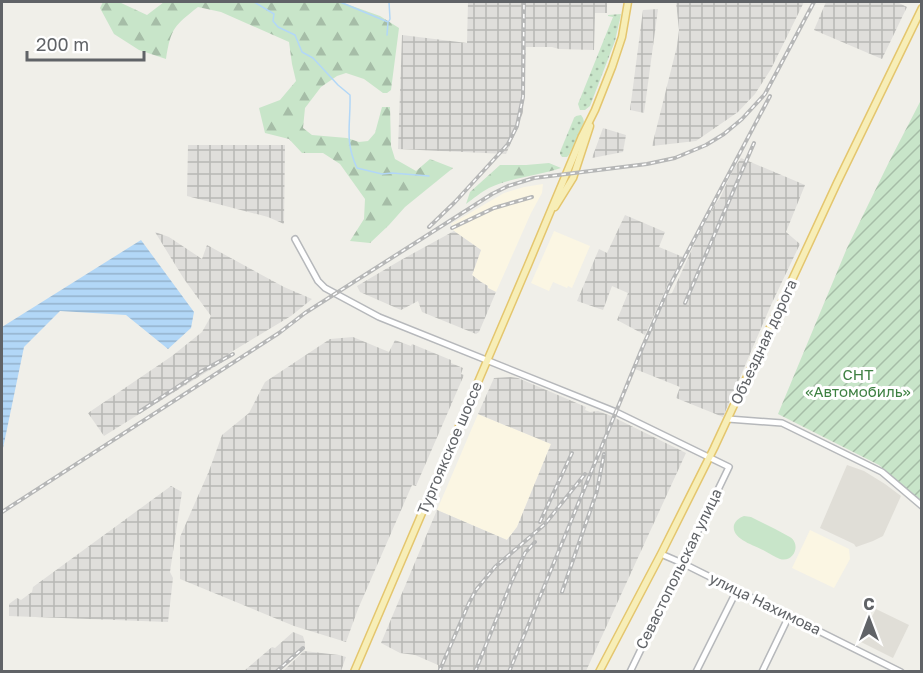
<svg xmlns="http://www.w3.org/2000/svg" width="923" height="673" font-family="'Golos Text',sans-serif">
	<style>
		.commercial { fill: #fbf6e3 }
		.industrial { fill: url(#industrial-grid) }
		.education { fill: #e0ded7 }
		.grass { fill: url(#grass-dots) }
		.forest { fill: url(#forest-firs) }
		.garden { fill: url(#garden-furrows) }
		.pitch { fill: #c8e5c9 }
		.water { fill: url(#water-rules) }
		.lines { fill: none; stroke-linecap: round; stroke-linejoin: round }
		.stream { stroke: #b2d7f7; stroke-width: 1.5 }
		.minor-casing { stroke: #b6b8bb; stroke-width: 8 }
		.major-casing { stroke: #e4c66e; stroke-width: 9 }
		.minor { stroke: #fff; stroke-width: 5 }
		.major { stroke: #f7eeb7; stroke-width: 6 }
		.rail-casing { stroke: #b6b7b7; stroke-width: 4 }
		.rail { stroke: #fff; stroke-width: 1.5; stroke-dasharray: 4.5; stroke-linecap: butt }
		.labels { text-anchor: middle; stroke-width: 6; stroke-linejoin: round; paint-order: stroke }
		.street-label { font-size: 15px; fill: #606367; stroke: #fff }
		.park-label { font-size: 15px; fill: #3e8042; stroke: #fff }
	</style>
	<defs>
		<pattern id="industrial-grid" width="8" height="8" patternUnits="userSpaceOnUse" patternTransform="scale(1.5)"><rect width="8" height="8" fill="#dfdedb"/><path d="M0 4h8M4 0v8" fill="none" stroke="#b8b8b5"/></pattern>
		<pattern id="grass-dots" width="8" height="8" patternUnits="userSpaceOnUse" patternTransform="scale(1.5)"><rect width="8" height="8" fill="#c8e5c9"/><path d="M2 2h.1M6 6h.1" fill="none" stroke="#a6bda7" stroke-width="1.8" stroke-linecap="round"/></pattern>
		<pattern id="forest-firs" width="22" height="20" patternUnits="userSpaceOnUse" patternTransform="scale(1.5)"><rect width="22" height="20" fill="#c8e5c9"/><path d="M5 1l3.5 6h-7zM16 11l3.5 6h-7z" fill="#a6bda7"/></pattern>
		<pattern id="garden-furrows" width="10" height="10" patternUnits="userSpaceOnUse" patternTransform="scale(1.5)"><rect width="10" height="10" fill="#c8e5c9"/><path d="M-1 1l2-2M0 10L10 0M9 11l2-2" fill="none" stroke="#a6bda7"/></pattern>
		<pattern id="water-rules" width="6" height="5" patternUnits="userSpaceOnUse" patternTransform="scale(1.5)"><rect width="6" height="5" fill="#b2d7f7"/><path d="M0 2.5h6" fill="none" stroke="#94b2cc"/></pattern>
	</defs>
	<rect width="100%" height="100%" fill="#f0efe9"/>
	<g class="commercial">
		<path d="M543 184 542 193 531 213 496 292 487 288 488 286 481 282 472 275 481 250 454 231 451 224 504 193 524 187Z"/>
		<path d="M554 231 590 246 572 288 568 286 567 288 553 282 549 291 531 283Z"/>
		<path d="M478 414 551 444 517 527 507 540 437 510Z"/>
		<path d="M810 530 849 549 850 559 834 588 792 568Z"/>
	</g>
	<g class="industrial">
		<path d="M468 2H607V13H595L594 50 559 49 552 47H526L523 112 517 129 506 154 398 149 402 35 467 43Z"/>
		<path d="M676 2H804L771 69 755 94 738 112 696 141 652 146 677 46 679 30Z"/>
		<path d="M826 2H897L907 7 882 59 814 30Z"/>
		<path d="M658 9 644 113 630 110 643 10Z"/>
		<path d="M603 128 626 135 623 152 592 158Z"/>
		<path d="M188 145H285L284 224 268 217 187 196Z"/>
		<path d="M741 158 805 185 786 232 800 244 771 305 723 417 676 398 680 387 635 369 667 294 672 293 698 236 716 203 720 198 733 170Z"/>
		<path d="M625 215 665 232 659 247 683 257 668 284 645 335 617 320 628 293 612 286 603 310 577 301 599 249 607 253Z"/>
		<path d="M454 231 481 250 472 275 481 282 488 286V288L496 292 479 332 476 334 422 312 418 301 401 310 360 292 357 286 401 260Z"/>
		<path d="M155 232 169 237 202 259 207 245 284 287 312 299 291 316 228 354 229 358 104 436 88 413 172 356 202 332 211 316 184 279Z"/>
		<path d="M353 337 389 352 395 340 411 346 412 344 451 360V363L463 368 461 374 464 375 416 486 412 485 358 609 346 642 294 626 180 579V537L209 471 222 435 249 413 265 382 330 339Z"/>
		<path d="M511 377 518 378 586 407 585 410 590 412 598 411 611 416 686 453 586 671H438V665L415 655 400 653 381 643 437 510 507 540 517 527 551 444 478 414 494 378Z"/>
		<path d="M171 486 182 492 170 572 173 578 168 622 9 616V604L17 598 21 600 32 592 33 587Z"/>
		<path d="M293 632 303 636 305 643V649L280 671H244L272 647 275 648Z"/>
		<path d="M304 651 339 655 346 657 341 671H283Z"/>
	</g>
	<g class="education">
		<path d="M847 465 864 471 885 484 901 496 883 536 873 541 856 547 854 544 820 528Z"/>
		<path d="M876 609 909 625 893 658 859 641Z"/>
	</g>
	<g class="grass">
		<path d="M621 14 615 41 590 106 585 110H580L578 104 613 17 608 16V15Z"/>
		<path d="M581 115 583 118 584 122 569 155 567 157H562L560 154V152L574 118 576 116Z"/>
	</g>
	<g class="forest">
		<path d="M103 2H119L147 15 164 2H341L380 16 399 28 391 90 387 93H383L364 79 346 73 337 76 321 87 305 108 303 128 312 135 347 138 359 142 368 141 375 133 382 107H390L391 146 395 159 416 171 430 159 453 168 405 207 389 225 370 243 350 241 364 219 365 199 340 164 323 153H302L289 139 265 133 259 108 280 100 296 81 292 64 289 42 221 12 198 7C174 26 171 28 166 59L139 50 114 34 100 8Z"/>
		<path d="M549 163 561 168C538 176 512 177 489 188 481 192 473 199 466 204L470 192 500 165H526Z"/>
	</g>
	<path class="garden" d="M921 100V503L879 465 778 414 847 248 888 164Z"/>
	<path class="pitch" d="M744 516 751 517C763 523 776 529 788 536 802 542 795 563 780 559 775 557 769 553 763 550 754 545 731 539 734 525 736 520 739 518 744 516Z"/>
	<path class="water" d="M141 240 194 312 191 328 168 349 126 315 60 311 24 347 2 453V327Z"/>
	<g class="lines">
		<g class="stream">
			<path d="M254 2 274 14 273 21 278 27 295 35 302 52 313 58 338 85 350 95C351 124 344 140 357 168L382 174 392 173 429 176"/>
			<path d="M340 2 388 22 387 35"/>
			<path d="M389 21 390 19 389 2"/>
		</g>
		<defs>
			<g id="minor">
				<path d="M295 239 318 281 325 288 379 317 616 412 729 467 630 672"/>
				<path d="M728 419 782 423 882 472 922 506"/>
				<path d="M661 554 682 563 901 672"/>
				<path d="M696 672 737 590"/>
				<path d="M762 672 789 616"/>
			</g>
			<g id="major">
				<path d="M555 207 573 178 590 126"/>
				<path d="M354 672 528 265 582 136 595 110 612 67 622 37 628 2"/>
				<path d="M599 672 661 554 714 448 837 183 922 8"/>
			</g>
		</defs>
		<use href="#minor" class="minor-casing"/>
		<use href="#major" class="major-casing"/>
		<use href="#minor" class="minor"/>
		<use href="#major" class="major"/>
		<defs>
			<g id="rail">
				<path d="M429 227 455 202 508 144 517 126 523 97 524 2"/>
				<path d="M452 228 494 208 532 197"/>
				<path d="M685 303 754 143"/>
				<path d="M139 412 202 371 233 354"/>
				<path d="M2 512 279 333 305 313 492 194 508 186 534 178 647 164 675 158 706 145 724 134 742 119 765 94 814 2"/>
				<path d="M540 522 572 453"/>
				<path d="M562 592 597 491 604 454"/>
				<path d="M276 672 303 648"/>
				<path d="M439 672 469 603 476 590 495 567 545 524 585 474"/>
				<path d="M475 672 511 583 525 553 535 542"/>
				<path d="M509 672 643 346 669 287 770 96"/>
			</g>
		</defs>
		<use href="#rail" class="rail-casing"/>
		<use href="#rail" class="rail"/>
	</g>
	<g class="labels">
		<g class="street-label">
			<text transform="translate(764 342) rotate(-65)" y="5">Объездная дорога</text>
			<text transform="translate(450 448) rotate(-67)" y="5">Тургоякское шоссе</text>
			<text transform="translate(679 569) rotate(-64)" y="5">Севастопольская улица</text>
			<text transform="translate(765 604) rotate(26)" y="5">улица Нахимова</text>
		</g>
		<g class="park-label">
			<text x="858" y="380">СНТ<tspan x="858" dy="17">«Автомобиль»</tspan></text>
		</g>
	</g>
	<rect width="923" height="673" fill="none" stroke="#606367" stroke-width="6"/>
	<g transform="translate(869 619)" stroke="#ffffff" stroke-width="4.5" paint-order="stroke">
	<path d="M0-4.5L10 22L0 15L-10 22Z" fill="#606367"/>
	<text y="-9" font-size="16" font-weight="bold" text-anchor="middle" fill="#606367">С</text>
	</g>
	<path d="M27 51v9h117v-9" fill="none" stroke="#606367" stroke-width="3"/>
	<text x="36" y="51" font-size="18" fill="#606367" stroke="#ffffff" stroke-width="4.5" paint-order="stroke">200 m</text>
</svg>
